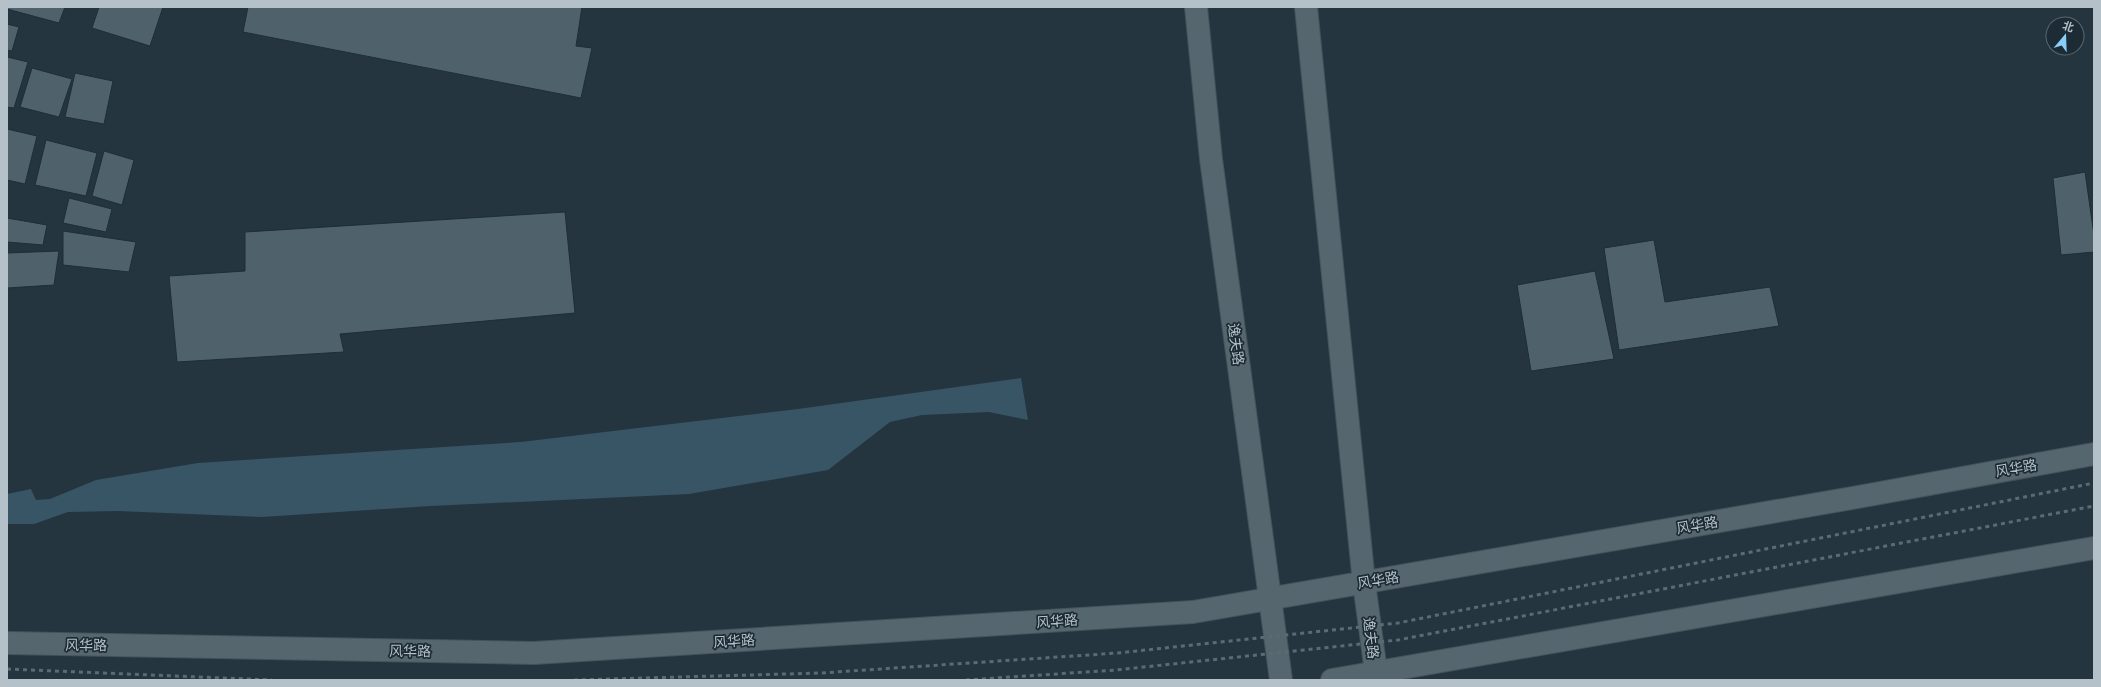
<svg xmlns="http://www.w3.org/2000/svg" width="2101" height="687" font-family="'IBM Plex Sans','Noto Sans SC',sans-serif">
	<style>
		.water { fill: #385566 }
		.building { fill: #4f626c; stroke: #1f2d36 }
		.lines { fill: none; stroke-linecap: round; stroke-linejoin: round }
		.major-casing { stroke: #44525b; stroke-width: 24 }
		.major { stroke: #56666f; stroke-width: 22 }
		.rail { stroke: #5a6b76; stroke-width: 3; stroke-dasharray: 4 4; stroke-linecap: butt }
		.labels { text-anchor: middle; stroke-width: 3.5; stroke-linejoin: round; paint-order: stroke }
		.street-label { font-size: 14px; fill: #b4c1c9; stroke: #1d2b34 }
	</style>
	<rect width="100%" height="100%" fill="#24353f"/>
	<path class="water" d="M1021 378 1028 420 989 412 922 415 890 422 828 470 689 494 430 506 262 517 118 511 68 512 34 524H7V494L31 489 36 500 50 499 96 480 198 463 521 442 798 409Z"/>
	<g class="building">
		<path d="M7 7H65L59 23 7 9Z"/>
		<path d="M99 7H163L150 46 92 28Z"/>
		<path d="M248 7H582L576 46 592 48 581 98 243 32Z"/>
		<path d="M7 24 19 27 12 51 7 50Z"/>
		<path d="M7 57 28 62 14 108 7 107Z"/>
		<path d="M32 68 72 79 59 117 20 107Z"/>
		<path d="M75 73 113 81 104 124 65 117Z"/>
		<path d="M7 129 37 136 25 184 7 180Z"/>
		<path d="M46 140 97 153 86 196 35 185Z"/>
		<path d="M104 151 134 160 122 205 92 196Z"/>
		<path d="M2085 172 2094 235V252L2061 255 2053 178Z"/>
		<path d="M69 198 112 209 106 232 63 223Z"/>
		<path d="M565 212 575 313 340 334 344 352 177 362 169 276 245 271V232Z"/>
		<path d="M7 218 47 225 43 245 7 242Z"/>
		<path d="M63 231 136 242 129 272 63 265Z"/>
		<path d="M1654 240 1665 302 1770 287 1779 326 1619 350 1604 248Z"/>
		<path d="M59 251 54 285 7 288V253Z"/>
		<path d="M1595 271 1614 359 1531 371 1517 285Z"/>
	</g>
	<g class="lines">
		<defs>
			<g id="major">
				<path d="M1196 7 1211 159 1281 680"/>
				<path d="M1306 7 1364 583 1376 672"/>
				<path d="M7 643 534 653 1193 612 1858 497 2094 454"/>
				<path d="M1332 680 2094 548"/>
			</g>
		</defs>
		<use href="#major" class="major-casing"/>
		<use href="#major" class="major"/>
		<g class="rail">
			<path d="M7 669 272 680"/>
			<path d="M574 680 821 673 1118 653 1398 623 2094 483"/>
			<path d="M966 680 1116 670 1398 640 2094 506"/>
		</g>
	</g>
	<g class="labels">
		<g class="street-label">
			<text transform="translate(1236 344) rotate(82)" y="5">逸夫路</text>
			<text transform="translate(2016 468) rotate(-10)" y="5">风华路</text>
			<text transform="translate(1697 525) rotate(-10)" y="5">风华路</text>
			<text transform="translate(1378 580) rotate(-10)" y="5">风华路</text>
			<text transform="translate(1057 621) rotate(-4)" y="5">风华路</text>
			<text transform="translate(1371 638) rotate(83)" y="5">逸夫路</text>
			<text transform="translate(734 641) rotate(-4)" y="5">风华路</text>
			<text transform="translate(86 645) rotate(1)" y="5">风华路</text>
			<text transform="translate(410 651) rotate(1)" y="5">风华路</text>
		</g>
	</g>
	<rect width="2101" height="687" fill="none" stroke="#b4c1c9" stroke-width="16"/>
	<g transform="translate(2065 36) rotate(19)"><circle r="19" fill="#1d2b34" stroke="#596770"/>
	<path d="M0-3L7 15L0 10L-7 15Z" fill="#89cdf9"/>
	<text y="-6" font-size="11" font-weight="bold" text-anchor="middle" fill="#b4c1c9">北</text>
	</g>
</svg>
